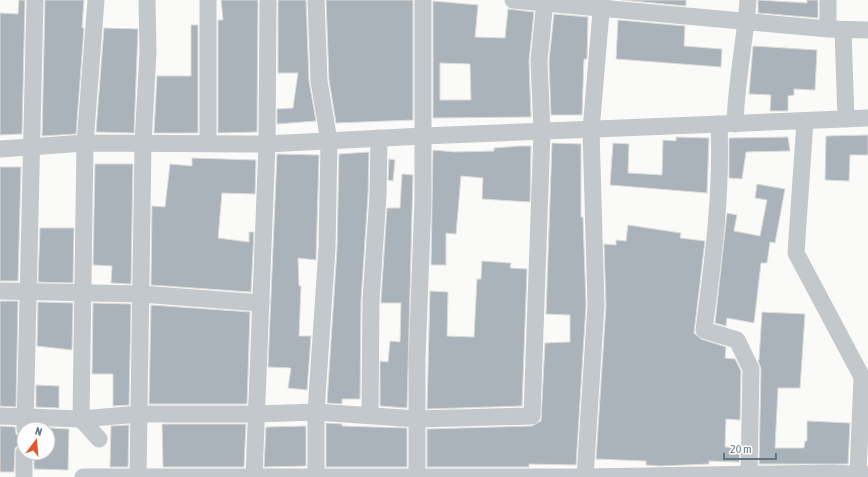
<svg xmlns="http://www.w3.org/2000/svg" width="868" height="477" font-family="'Asap Condensed',sans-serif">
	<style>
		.building { fill: #aab3b9; stroke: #dcdcda; fill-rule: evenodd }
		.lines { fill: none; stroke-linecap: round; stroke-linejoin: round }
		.street { stroke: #c3c8cc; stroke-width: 17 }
	</style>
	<rect width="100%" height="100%" fill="#fafaf8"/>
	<g class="building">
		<path d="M19 0H25L22 134 0 135V13L18 14Z"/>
		<path d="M45 0H84L82 28H84L76 134 42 136Z"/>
		<path d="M221 0H258L257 132 218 133V20H223Z"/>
		<path d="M278 0H306L309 81 316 121 277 124V109L293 108 298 73H278Z"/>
		<path d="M326 0H413V120L336 123 329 80Z"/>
		<path d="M622 0H686V6Z"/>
		<path d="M758 0 807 3V0H818V18L758 13Z"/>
		<path d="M433 1 478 5 475 37 505 38 508 9 534 12 529 61 531 117 433 118ZM440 63 470 64 471 100H440Z"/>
		<path d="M554 14 588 17 587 59H584L582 115H551L549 61Z"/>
		<path d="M618 20 685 26 684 46 722 49 721 67 616 59Z"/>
		<path d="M191 25H198V133H154L157 76H191Z"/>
		<path d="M104 28 138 29 134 133 96 132Z"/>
		<path d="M753 46 817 50 815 90 794 89V95L788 96V111H770L771 95 749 94Z"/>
		<path d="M868 135V155H850L849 181 825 180 826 136Z"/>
		<path d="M676 137 709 138 707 193 610 185 613 143 629 144 628 173 662 175 663 140 676 141Z"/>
		<path d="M788 137 790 151 746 152 742 179 729 178V138Z"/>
		<path d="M552 143 581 144V217H583L586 305 576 465 529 464V467H427V429L532 426 541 421 545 343 570 342V315L546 314Z"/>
		<path d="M520 146H531L530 202 482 199 483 178 461 176 456 234 446 233V265H431L433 150 455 152 494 151V148Z"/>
		<path d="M369 152 368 195 361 300 360 399H342V404L327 403 337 249 339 154Z"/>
		<path d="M277 154 319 155 316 260 298 258 299 286H301L299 336H311L307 390 288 388 291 368 268 367Z"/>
		<path d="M192 158 256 160 255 194 222 193 218 238 249 242V232H254L251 292 151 285 152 206 165 207 170 164 192 166Z"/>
		<path d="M389 159 395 160 393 181 388 180Z"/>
		<path d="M95 164H133L131 284 111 283 112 266 93 265Z"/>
		<path d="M0 167H21L18 281H0Z"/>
		<path d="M402 174 413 175 407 408 380 406V361L388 362 390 341 400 342 401 303H381V300L387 208H400Z"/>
		<path d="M757 184 785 189 775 243 770 242 767 263H761L754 323 727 318 726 326 715 323 727 213 737 215 734 231 760 236 767 200 755 198Z"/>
		<path d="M628 225 681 233 680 238 705 241 694 333 701 339 726 347 725 358 735 359 741 371 740 420 726 419 725 447 740 448 739 462 709 461V464L660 466 646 465V461L596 459 606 306 604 244 616 245V240L626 241Z"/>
		<path d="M40 228H74L73 283 38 282Z"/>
		<path d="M482 261 511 263 510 268 527 269 522 406 427 409 430 291 448 292 447 336 474 337 477 279H481Z"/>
		<path d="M0 301H18L16 407 0 406Z"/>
		<path d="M38 302 73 303 72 350 37 346Z"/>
		<path d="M93 303 131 304 129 405 113 406V374H92Z"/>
		<path d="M151 305 250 312 247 404H149Z"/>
		<path d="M762 312 805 314 800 388H778L775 448H804L805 441H807V421L850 423 848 464H759L761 369 758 360H759Z"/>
		<path d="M36 385 59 386V408L36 407Z"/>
		<path d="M326 423 342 424V426L407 428V467H326Z"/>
		<path d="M162 424H246L244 467H163Z"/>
		<path d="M129 425 128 467H110L111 426Z"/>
		<path d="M0 426 15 427 16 434 24 439V443L19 445 15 448 14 472H0Z"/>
		<path d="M306 426V466L264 467 266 427Z"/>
		<path d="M35 427 69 429 68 470 34 469V453H48V429H35Z"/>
	</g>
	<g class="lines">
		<g class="street">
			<path d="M96 0 85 143 81 419 99 439"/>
			<path d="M316 0 319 81 329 141 327 248 316 412V477"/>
			<path d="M513 0 828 29 868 30"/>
			<path d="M828 0V29"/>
			<path d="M843 30 846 119"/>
			<path d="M805 121 796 253 862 377 858 474"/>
			<path d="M719 124C722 194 713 261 704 330L737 340 751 369 749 474"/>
			<path d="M735 124C736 82 745 42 748 0"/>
			<path d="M208 143V0"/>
			<path d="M0 149 85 143 267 144 423 136 868 118"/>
			<path d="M0 291 141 294 261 303"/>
			<path d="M370 415 371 300 378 195 379 138"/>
			<path d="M0 416 81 419 139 414H257L316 412 417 419 532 416 542 131 539 61 545 0"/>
			<path d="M25 429 35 0"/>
			<path d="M24 477V453"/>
			<path d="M83 477H585L833 473 868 475"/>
			<path d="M138 477 143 143 148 52 147 0"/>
			<path d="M254 477 267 144 268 0"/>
			<path d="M417 477V359L423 200V0"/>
			<path d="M585 477 596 305 591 130 602 0"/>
		</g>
	</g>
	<g transform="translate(36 441) rotate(16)"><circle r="19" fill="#ffffff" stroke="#c1c8cd"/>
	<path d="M0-3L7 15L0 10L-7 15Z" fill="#e4572e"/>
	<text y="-6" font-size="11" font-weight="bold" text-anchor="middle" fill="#657683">N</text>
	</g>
	<path d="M724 453v6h52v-6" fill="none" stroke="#657683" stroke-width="2"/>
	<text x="730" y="453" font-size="12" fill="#657683" stroke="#ffffff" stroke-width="3" paint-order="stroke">20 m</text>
</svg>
